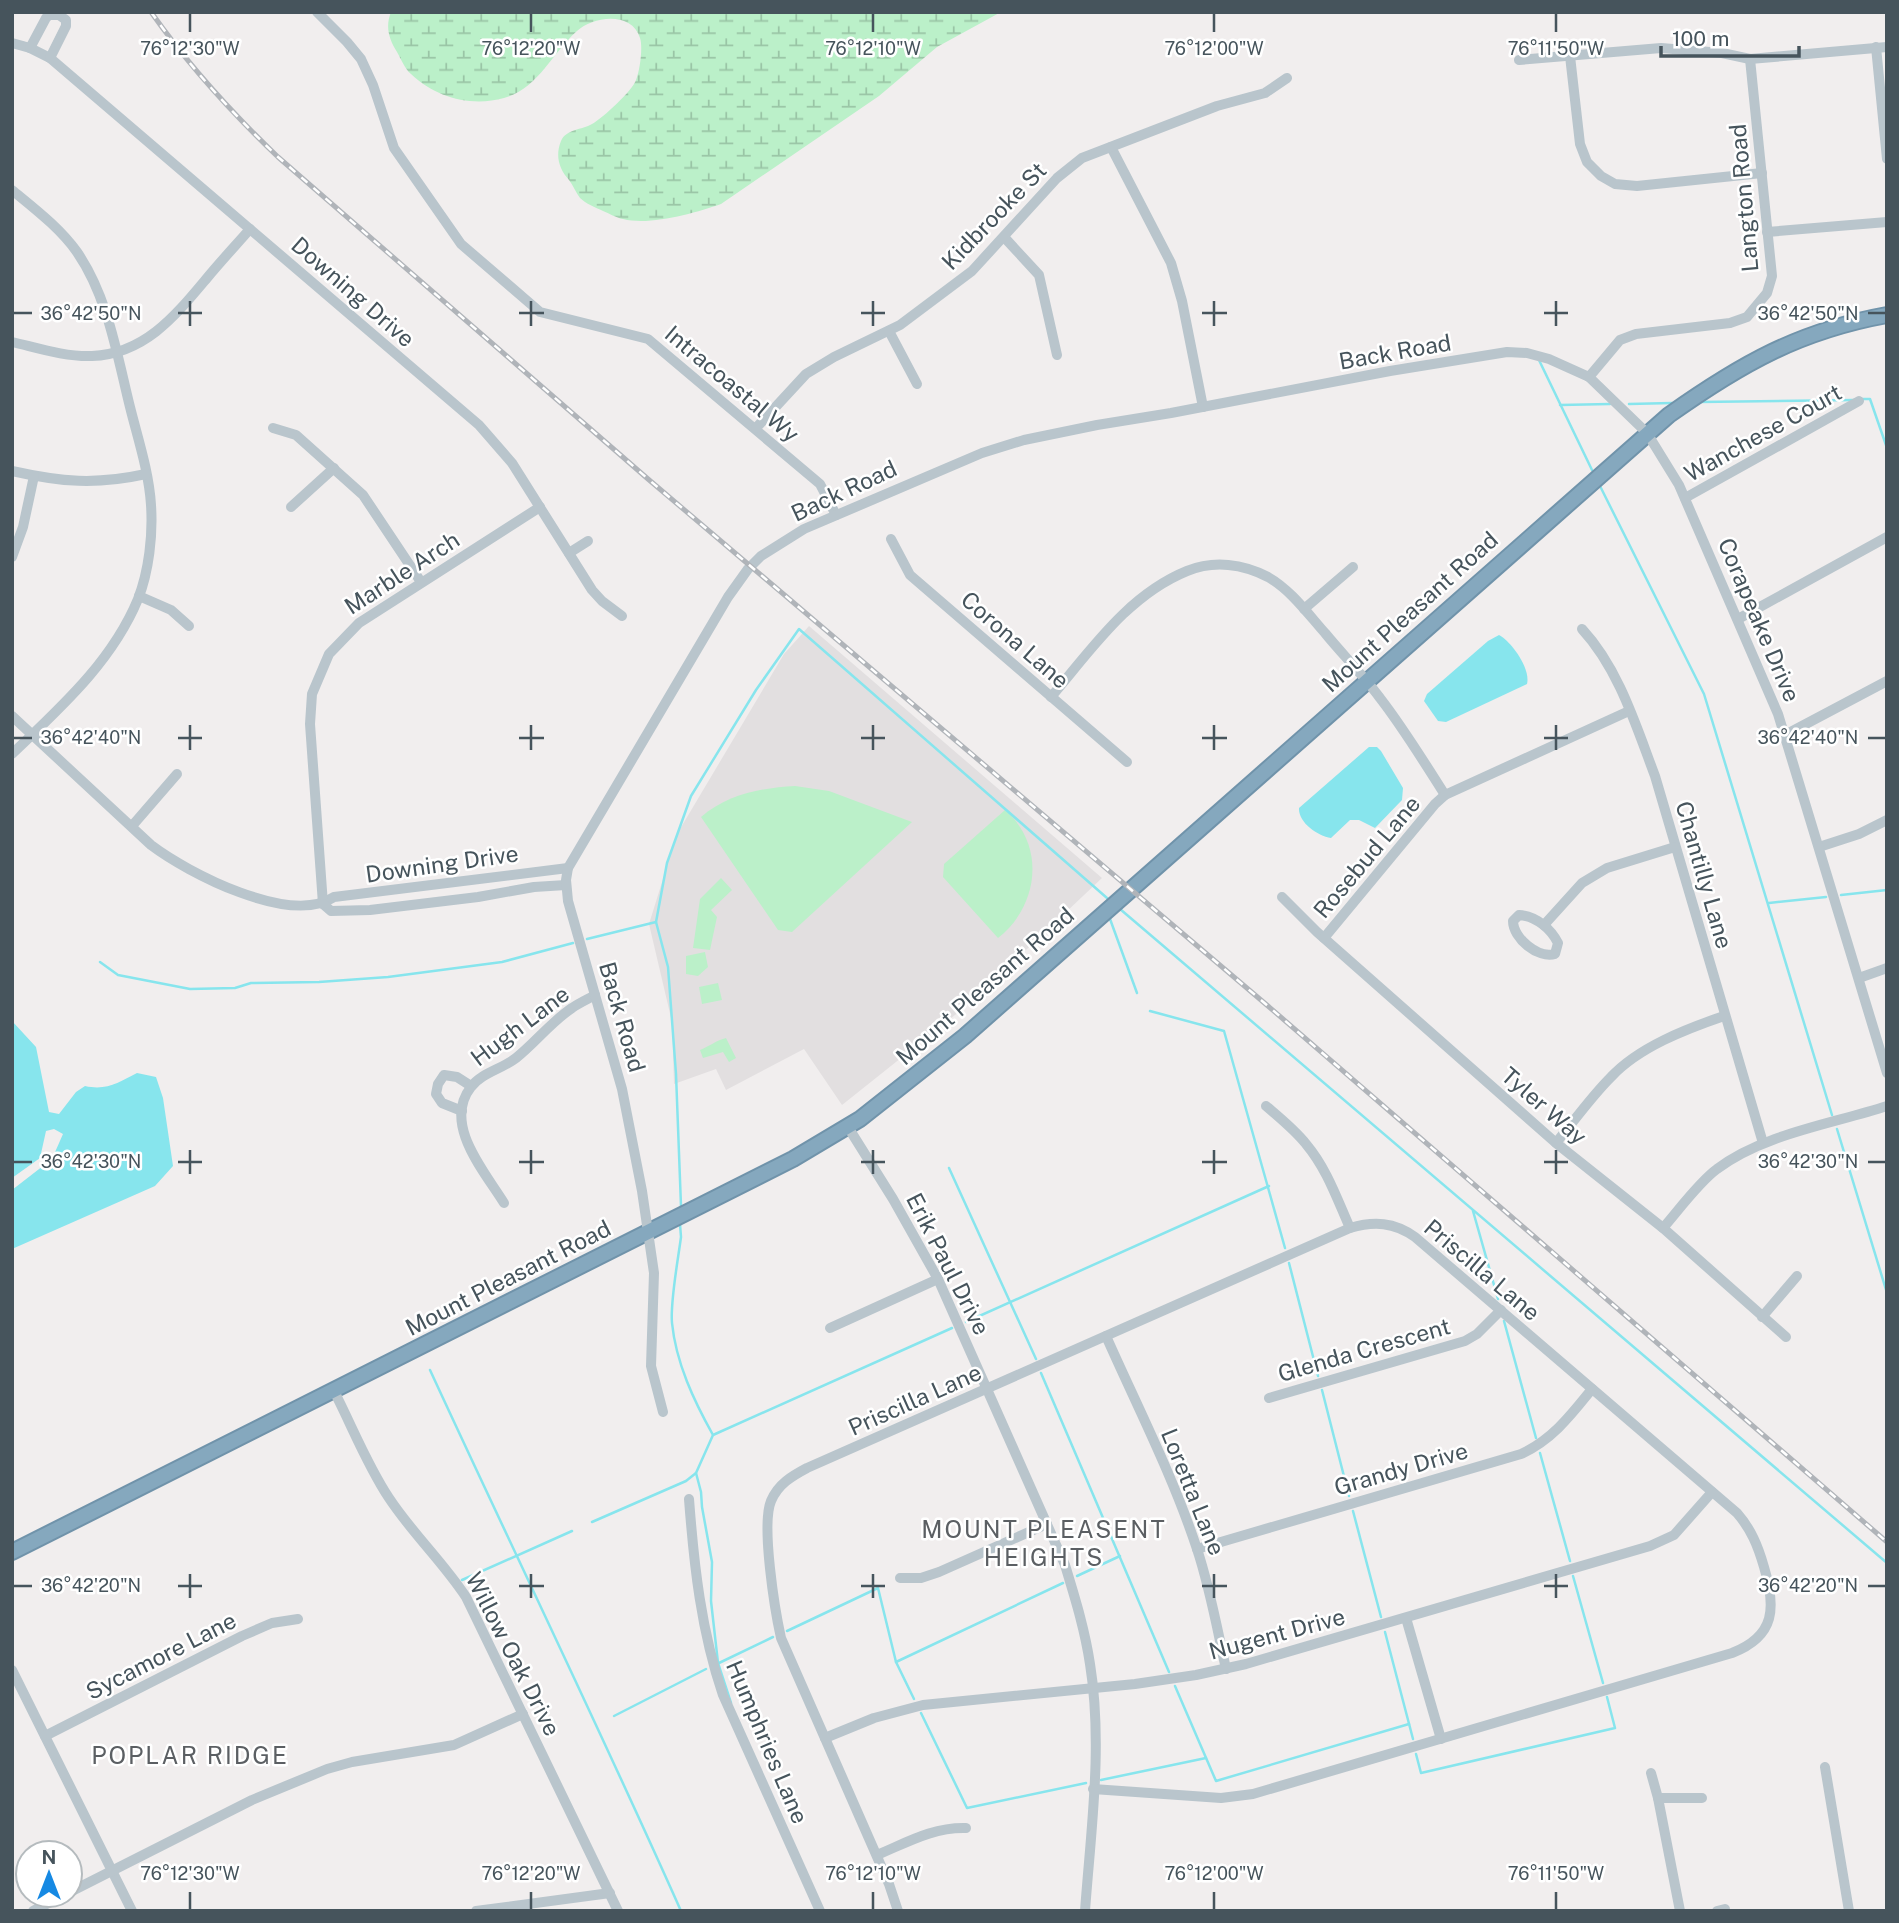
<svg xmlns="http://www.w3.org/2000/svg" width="1899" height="1923" font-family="'Public Sans',sans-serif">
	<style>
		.education { fill: #e2dfe0 }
		.wetland { fill: url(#wetland-marsh) }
		.green { fill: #bbf0c9 }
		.water { fill: #87e5ed }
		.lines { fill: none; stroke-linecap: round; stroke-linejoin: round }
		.stream { stroke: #87e5ed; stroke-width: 2.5 }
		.highway-casing { stroke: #7093aa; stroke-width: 18 }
		.minor { stroke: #b9c5cc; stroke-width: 10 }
		.highway { stroke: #85a8be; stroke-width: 14 }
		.rail-casing { stroke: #b0b4b9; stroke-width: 5 }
		.rail { stroke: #fff; stroke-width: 2.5; stroke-dasharray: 8; stroke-linecap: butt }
		.ticks { fill: none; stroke: #46545c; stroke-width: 2.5 }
		.labels { text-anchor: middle; stroke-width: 5; stroke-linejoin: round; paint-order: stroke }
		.street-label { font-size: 23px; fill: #46545c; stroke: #fff }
		.neighbourhood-label { font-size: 24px; letter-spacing: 2px; fill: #5b5f63; stroke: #fff }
		.ticks-label { font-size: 18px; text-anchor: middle; fill: #46545c; stroke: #fff; stroke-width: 5; stroke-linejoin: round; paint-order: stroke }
	</style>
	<defs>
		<pattern id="wetland-marsh" width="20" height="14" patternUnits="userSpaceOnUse" patternTransform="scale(1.75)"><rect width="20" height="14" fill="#bbf0c9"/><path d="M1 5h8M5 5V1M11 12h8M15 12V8" fill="none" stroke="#9ac5a6"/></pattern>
	</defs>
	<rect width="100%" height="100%" fill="#f1eeee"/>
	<path class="education" d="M809 626 1102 878 970 1003 842 1105 804 1049 726 1090 716 1069 674 1084 672 1022 649 924 677 834 784 654Z"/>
	<path class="wetland" d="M391 12H1001L937 47 879 96 721 204C695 213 650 226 623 219 616 218 609 213 603 211 595 207 586 204 580 198 576 193 573 185 569 180 559 169 555 156 561 141 566 129 582 130 592 124 603 118 633 90 636 80 640 70 643 47 640 38 632 11 593 16 577 31 552 53 538 89 504 98 472 107 436 98 411 74 405 69 401 59 397 52 389 39 385 27 391 12Z"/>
	<g class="green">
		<path d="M795 786 829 791 912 822 792 932 778 930 701 817C728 794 761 788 795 786Z"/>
		<path d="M1005 810C1046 845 1039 906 998 938L943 877 944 864Z"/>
		<path d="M721 878 732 890 711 910 717 917 710 950 693 948 700 899Z"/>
		<path d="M705 952 708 967 698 976 686 974V956Z"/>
		<path d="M718 983 722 1000 702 1004 699 987Z"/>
		<path d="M726 1038 736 1058 729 1062 723 1052 703 1058 700 1050C710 1046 715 1041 726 1038Z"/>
	</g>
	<g class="water">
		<path d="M1499 635C1511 641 1531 669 1527 684L1446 722 1438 721 1424 701 1427 694 1488 641Z"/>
		<path d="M1369 747H1377L1381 751 1403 788 1402 800 1375 828 1359 820H1350L1331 838C1317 836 1298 822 1299 808Z"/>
		<path d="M12 1021 36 1047 49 1112 59 1114 76 1092 85 1086C107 1091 119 1082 137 1073L156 1077 163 1098 173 1166 155 1186 12 1249V1190L52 1159 63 1134 54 1129 46 1131 40 1158 12 1178Z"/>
	</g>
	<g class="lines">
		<g class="stream">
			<path d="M1538 358 1592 470"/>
			<path d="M1860 399H1870L1887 448"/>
			<path d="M1699 402 1854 400"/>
			<path d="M1629 404 1672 403"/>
			<path d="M1560 405 1610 404"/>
			<path d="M1600 486 1704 694 1832 1115"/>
			<path d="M1841 895 1887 890"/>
			<path d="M1769 903 1826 897"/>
			<path d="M1120 909 1887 1563"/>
			<path d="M1110 919 1137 993"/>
			<path d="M587 939 656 922"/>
			<path d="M100 962 118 975 190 989 235 988 251 983 319 982 388 977 502 962 573 943"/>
			<path d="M1150 1011 1224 1031 1285 1248"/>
			<path d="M1837 1129 1887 1293"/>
			<path d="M949 1168 1036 1359"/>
			<path d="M681 1206 676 1074 668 967 656 922 667 863 691 796 756 690 799 629 1107 898"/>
			<path d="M1473 1211 1498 1299"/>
			<path d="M680 1224 681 1237C678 1260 670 1302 672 1323 676 1363 694 1401 713 1435"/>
			<path d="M1289 1263 1318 1376"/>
			<path d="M1504 1321 1536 1438"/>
			<path d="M966 1322 1269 1186"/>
			<path d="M430 1370C513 1550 600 1729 681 1911"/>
			<path d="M1041 1373 1169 1672"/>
			<path d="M1322 1390 1349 1496"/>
			<path d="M1540 1453 1570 1561"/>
			<path d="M696 1473 701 1492 702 1507 712 1562 711 1601 718 1663 731 1703"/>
			<path d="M1353 1511 1381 1617"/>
			<path d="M592 1522 686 1481 696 1473 713 1435 952 1328"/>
			<path d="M1077 1576 1120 1556"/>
			<path d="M1573 1576 1603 1683"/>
			<path d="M462 1580 572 1531"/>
			<path d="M787 1631 878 1588 896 1662 914 1699"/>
			<path d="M1385 1632 1413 1739"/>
			<path d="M896 1662 1063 1583"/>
			<path d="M719 1663 773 1637"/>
			<path d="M1175 1686 1216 1781 1409 1724"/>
			<path d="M921 1713 967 1808 1086 1783"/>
			<path d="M614 1716 706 1669"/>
			<path d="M1416 1754 1421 1773 1615 1728 1607 1697"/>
			<path d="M1101 1780 1206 1758"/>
		</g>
		<defs>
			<path id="highway" d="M12 1552 793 1159 860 1119 965 1036 1669 415C1741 364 1799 331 1887 315"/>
		</defs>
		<use href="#highway" class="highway-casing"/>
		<g class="minor">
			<path d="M317 12 347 42 361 59 373 85 394 148 461 244 540 312 648 339 820 484 836 515"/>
			<path d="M12 43 30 48 50 58 479 425 512 463 592 590 602 601 622 616"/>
			<path d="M1876 47 1887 159"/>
			<path d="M30 48 46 18 49 15H59L66 20V26L50 58"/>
			<path d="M1570 56 1580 144 1587 162 1601 176 1615 184 1637 186 1762 173"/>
			<path d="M1519 60 1661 48 1722 53 1750 59 1887 47"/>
			<path d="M1111 147 1171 263 1182 301 1203 407"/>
			<path d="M12 190C35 209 60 228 77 252 108 297 117 355 130 407 138 439 149 472 151 505 153 535 149 571 138 599 112 662 60 708 12 754"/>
			<path d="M1767 232 1887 222"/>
			<path d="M1004 237 1039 275 1057 355"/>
			<path d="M889 331 917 384"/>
			<path d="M12 342C38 348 65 357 92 356 145 354 176 315 207 278 221 261 236 245 250 229"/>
			<path d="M1589 377 1620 340 1636 334 1730 323 1747 317 1767 293 1772 276 1750 59"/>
			<path d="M273 428 296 435 363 495 421 582"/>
			<path d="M756 428 806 374 834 357 900 325 972 271 1057 178 1082 158 1217 106 1265 93 1287 78"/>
			<path d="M12 471C61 482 96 485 146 474"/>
			<path d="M1685 498 1859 401"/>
			<path d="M291 507 334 468"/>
			<path d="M891 539 910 575 1127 762"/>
			<path d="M569 553 588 541"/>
			<path d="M12 557 23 527 34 476"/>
			<path d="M139 596 171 610 189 626"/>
			<path d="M1304 609 1353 567"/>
			<path d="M1738 619 1887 537"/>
			<path d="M1582 629C1619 669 1636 726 1655 776L1763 1143"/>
			<path d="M1051 697C1091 650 1128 595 1187 571 1214 560 1243 564 1268 577 1291 590 1308 614 1325 633 1343 655 1363 675 1380 698 1404 729 1424 762 1445 795"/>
			<path d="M12 716 151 845C188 873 290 926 334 897L568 868"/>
			<path d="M1785 735 1887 681"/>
			<path d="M132 826 177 774"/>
			<path d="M1819 847 1859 834 1887 820"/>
			<path d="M1282 897 1317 932 1556 1143 1663 1228 1786 1337"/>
			<path d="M323 904 310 724 312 694 329 654 359 623 540 507"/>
			<path d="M323 904 331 911 370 910 478 897 534 887 566 885"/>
			<path d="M1519 915C1536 916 1551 929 1558 943L1555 954C1538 959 1513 938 1513 921Z"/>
			<path d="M1544 925 1582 883 1607 868 1675 847"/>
			<path d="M1324 938 1435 804 1445 795 1629 711"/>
			<path d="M1859 978 1887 968"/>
			<path d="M1266 1106C1280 1118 1295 1130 1306 1144 1327 1169 1337 1199 1350 1228"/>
			<path d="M462 1111 442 1103 436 1094 438 1084 444 1075 457 1077 471 1086"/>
			<path d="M848 1127 893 1199 938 1279 1065 1565C1075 1598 1085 1630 1090 1664 1103 1745 1091 1829 1085 1911"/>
			<path d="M1556 1143C1574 1121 1591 1097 1611 1077 1639 1047 1686 1029 1724 1016"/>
			<path d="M504 1203C485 1172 442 1124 471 1087 481 1073 502 1069 516 1058 535 1043 551 1022 572 1008 579 1003 588 999 595 995"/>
			<path d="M1663 1228C1678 1211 1699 1182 1717 1169 1763 1134 1832 1124 1887 1106"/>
			<path d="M1762 1317 1797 1276"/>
			<path d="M830 1328 938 1279"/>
			<path d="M1106 1336C1137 1406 1173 1476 1197 1549 1210 1588 1217 1628 1226 1669"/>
			<path d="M334 1391C352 1426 367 1465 389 1498 412 1533 443 1562 466 1597L618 1911"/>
			<path d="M1269 1398 1465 1341 1477 1334 1501 1310"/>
			<path d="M663 1412 651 1366 654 1273 642 1191 622 1089 568 901 566 880 568 868 728 597 748 569 761 556 804 529 982 453 1024 440 1097 425 1171 413 1390 371 1507 352 1527 353 1549 359 1589 377 1647 433 1679 485 1778 714 1887 1073"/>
			<path d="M689 1499C694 1565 701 1631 723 1695L820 1911"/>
			<path d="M1197 1549 1521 1454C1552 1440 1571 1415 1592 1389"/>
			<path d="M900 1578H921L939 1572 1047 1524"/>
			<path d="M1406 1618 1441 1739"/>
			<path d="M12 1670 132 1911"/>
			<path d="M45 1736 242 1636 272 1623 298 1619"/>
			<path d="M825 1738 874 1718 923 1705 1135 1684 1196 1675 1246 1664 1650 1546 1674 1535 1712 1492"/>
			<path d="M1825 1767 1849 1911"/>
			<path d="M1651 1773 1658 1798 1680 1911"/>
			<path d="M1658 1798H1702"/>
			<path d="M877 1855C906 1843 933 1827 966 1828"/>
			<path d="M70 1892 252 1800 327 1769 352 1762 454 1745 523 1714"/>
			<path d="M33 1911 64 1895"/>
			<path d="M476 1911 610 1893"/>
			<path d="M898 1911 889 1884 781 1638C775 1611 761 1525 771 1501 778 1484 792 1476 807 1468L1350 1228C1374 1221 1394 1222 1415 1237L1737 1513C1751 1529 1758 1546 1764 1567 1776 1607 1776 1636 1732 1653L1253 1794 1221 1798 1093 1789"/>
			<path d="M1717 1911 1725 1909"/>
		</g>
		<use href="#highway" class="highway"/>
		<defs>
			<path id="rail" d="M151 12C189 66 231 112 278 157L648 479 1268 1006 1887 1542"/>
		</defs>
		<use href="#rail" class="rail-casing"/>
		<use href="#rail" class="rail"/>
	</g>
	<path class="ticks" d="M190 14V32M531 14V32M873 14V32M1214 14V32M1556 14V32M190 301V326M531 301V326M873 301V326M1214 301V326M1556 301V326M14 313H32M178 313H202M519 313H544M861 313H885M1202 313H1227M1544 313H1568M1868 313H1885M190 725V750M531 725V750M873 725V750M1214 725V750M1556 725V750M14 738H32M178 738H202M519 738H544M861 738H885M1202 738H1227M1544 738H1568M1868 738H1885M190 1150V1174M531 1150V1174M873 1150V1174M1214 1150V1174M1556 1150V1174M14 1162H32M178 1162H202M519 1162H544M861 1162H885M1202 1162H1227M1544 1162H1568M1868 1162H1885M190 1574V1598M531 1574V1598M873 1574V1598M1214 1574V1598M1556 1574V1598M14 1586H32M178 1586H202M519 1586H544M861 1586H885M1202 1586H1227M1544 1586H1568M1868 1586H1885M190 1892V1909M531 1892V1909M873 1892V1909M1214 1892V1909M1556 1892V1909"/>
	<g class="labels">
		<g class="street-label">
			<text transform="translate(1744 198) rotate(-95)" y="8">Langton Road</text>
			<text transform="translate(994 216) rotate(-46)" y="8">Kidbrooke St</text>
			<text transform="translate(353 292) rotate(41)" y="8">Downing Drive</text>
			<text transform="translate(1395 352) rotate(-10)" y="8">Back Road</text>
			<text transform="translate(732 384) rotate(40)" y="8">Intracoastal Wy</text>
			<text transform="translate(1763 433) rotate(-29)" y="8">Wanchese Court</text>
			<text transform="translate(844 491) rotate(-25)" y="8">Back Road</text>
			<text transform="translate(402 573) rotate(-33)" y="8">Marble Arch</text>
			<text transform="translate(1410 612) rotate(-42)" y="8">Mount Pleasant Road</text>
			<text transform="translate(1759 620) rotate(67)" y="8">Corapeake Drive</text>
			<text transform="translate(1015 640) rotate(41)" y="8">Corona Lane</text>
			<text transform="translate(1367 857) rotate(-50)" y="8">Rosebud Lane</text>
			<text transform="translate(442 864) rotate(-8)" y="8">Downing Drive</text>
			<text transform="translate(1704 875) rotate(74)" y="8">Chantilly Lane</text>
			<text transform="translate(985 986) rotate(-41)" y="8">Mount Pleasant Road</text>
			<text transform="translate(622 1017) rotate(74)" y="8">Back Road</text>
			<text transform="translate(520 1026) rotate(-37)" y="8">Hugh Lane</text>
			<text transform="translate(1544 1106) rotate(41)" y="8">Tyler Way</text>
			<text transform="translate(948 1264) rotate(63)" y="8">Erik Paul Drive</text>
			<text transform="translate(1482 1270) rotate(40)" y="8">Priscilla Lane</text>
			<text transform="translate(508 1278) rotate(-27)" y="8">Mount Pleasant Road</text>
			<text transform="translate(1364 1350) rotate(-16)" y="8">Glenda Crescent</text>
			<text transform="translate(915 1400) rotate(-24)" y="8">Priscilla Lane</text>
			<text transform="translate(1401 1469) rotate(-16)" y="8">Grandy Drive</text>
			<text transform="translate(1193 1492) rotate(68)" y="8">Loretta Lane</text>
			<text transform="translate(1277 1634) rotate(-15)" y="8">Nugent Drive</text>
			<text transform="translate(513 1654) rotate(63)" y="8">Willow Oak Drive</text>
			<text transform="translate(161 1656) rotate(-27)" y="8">Sycamore Lane</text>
			<text transform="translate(767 1742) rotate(67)" y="8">Humphries Lane</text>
		</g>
		<g class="neighbourhood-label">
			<text x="1044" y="1538">MOUNT PLEASENT<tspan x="1044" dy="28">HEIGHTS</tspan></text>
			<text x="190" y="1764">POPLAR RIDGE</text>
		</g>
	</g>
	<g class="ticks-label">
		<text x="190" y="55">76°12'30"W</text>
		<text x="531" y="55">76°12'20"W</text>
		<text x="873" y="55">76°12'10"W</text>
		<text x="1214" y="55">76°12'00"W</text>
		<text x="1556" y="55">76°11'50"W</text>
		<text x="91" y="320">36°42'50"N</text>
		<text x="1808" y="320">36°42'50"N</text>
		<text x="91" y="744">36°42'40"N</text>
		<text x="1808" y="744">36°42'40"N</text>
		<text x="91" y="1168">36°42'30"N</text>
		<text x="1808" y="1168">36°42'30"N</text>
		<text x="91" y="1592">36°42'20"N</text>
		<text x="1808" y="1592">36°42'20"N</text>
		<text x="190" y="1880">76°12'30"W</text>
		<text x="531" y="1880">76°12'20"W</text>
		<text x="873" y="1880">76°12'10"W</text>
		<text x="1214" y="1880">76°12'00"W</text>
		<text x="1556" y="1880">76°11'50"W</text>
	</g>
	<rect width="1899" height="1923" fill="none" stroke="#46545c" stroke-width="28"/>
	<g transform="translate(49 1874)"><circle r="33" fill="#ffffff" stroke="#b5bbbe" stroke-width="2"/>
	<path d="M0-5L12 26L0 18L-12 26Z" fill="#1689e3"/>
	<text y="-10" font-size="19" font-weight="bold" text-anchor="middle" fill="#46545c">N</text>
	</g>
	<path d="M1661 46v10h138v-10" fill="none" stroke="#46545c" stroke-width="3.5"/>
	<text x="1672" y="46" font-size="21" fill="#46545c" stroke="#ffffff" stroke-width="5" paint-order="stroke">100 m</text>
</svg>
